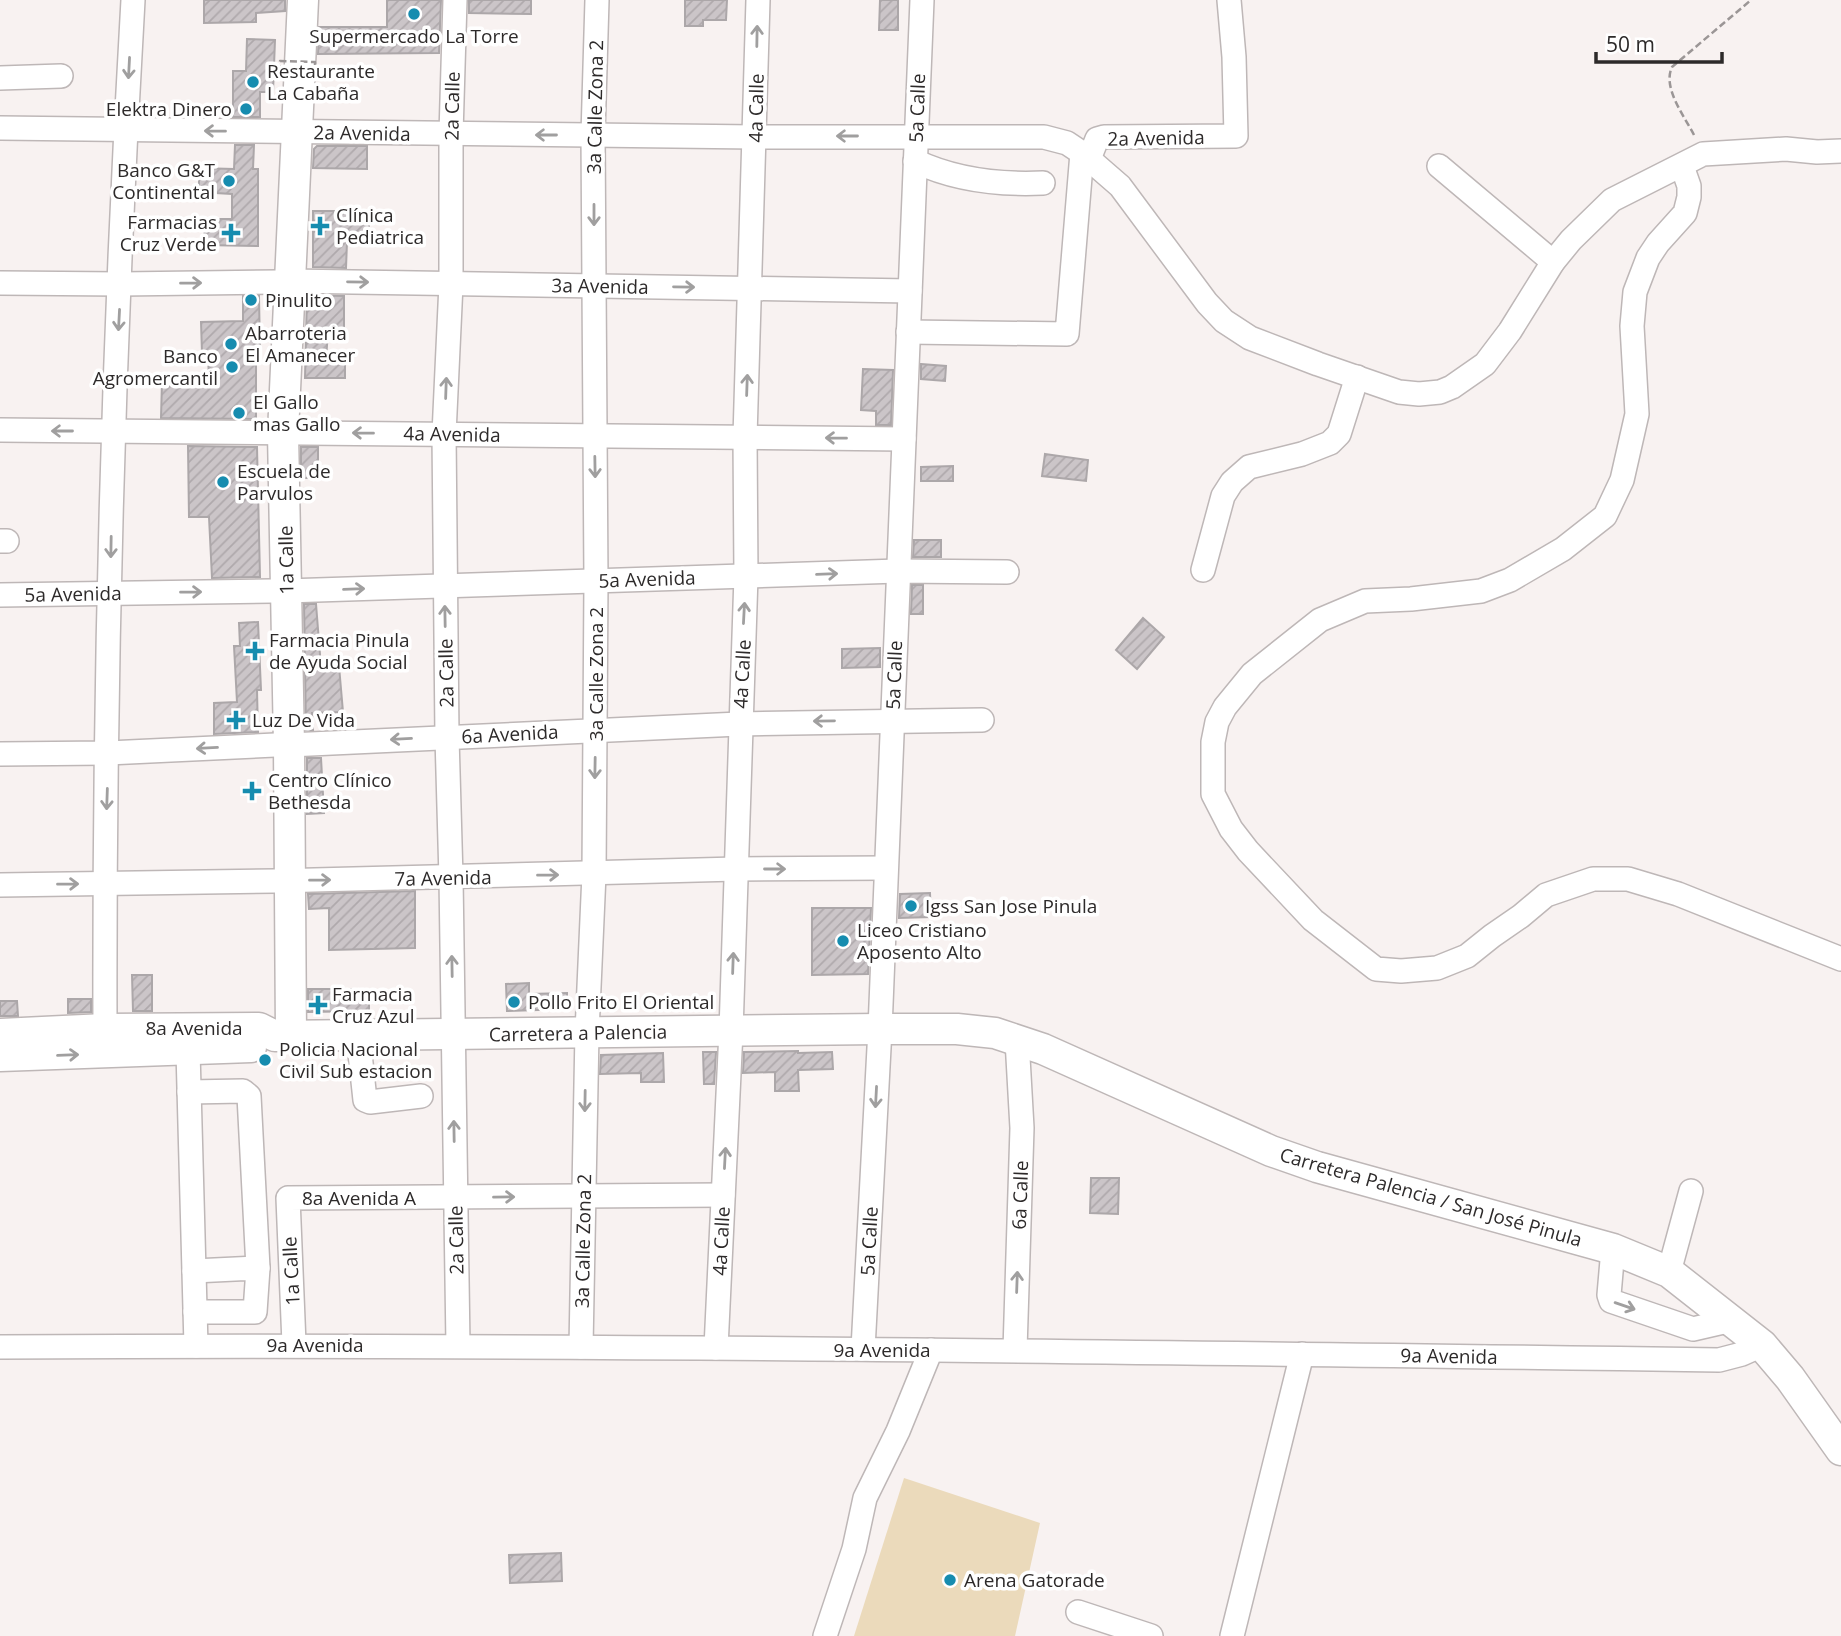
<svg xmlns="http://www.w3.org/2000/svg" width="1841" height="1636" font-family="'Open Sans',sans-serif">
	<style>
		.pitch { fill: #ebdabb }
		.building { fill: url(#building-hatch); stroke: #aca7a9; stroke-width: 2 }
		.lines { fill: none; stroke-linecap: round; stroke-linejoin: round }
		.minor-casing { stroke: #beb7b7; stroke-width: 26 }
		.major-casing { stroke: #beb7b7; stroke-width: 33 }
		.path { stroke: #9b9696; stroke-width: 2.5; stroke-dasharray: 7 3.5; stroke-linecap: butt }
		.minor { stroke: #fff; stroke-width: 23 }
		.major { stroke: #fff; stroke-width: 30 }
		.path-bridge { stroke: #9b9696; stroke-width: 2.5; stroke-dasharray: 7 3.5; stroke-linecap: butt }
		.oneway { stroke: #a09f9f }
		.poi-dot { fill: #168caf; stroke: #fff; stroke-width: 2.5 }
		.labels { text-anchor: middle; stroke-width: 7; stroke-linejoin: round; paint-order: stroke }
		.poi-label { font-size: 19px; fill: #2d2a2a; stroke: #fff; text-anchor: start }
		.street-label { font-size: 19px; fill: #2d2a2a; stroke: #fff }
	</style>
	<defs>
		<pattern id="building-hatch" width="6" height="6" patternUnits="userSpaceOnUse" patternTransform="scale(1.75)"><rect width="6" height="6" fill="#cbc5c8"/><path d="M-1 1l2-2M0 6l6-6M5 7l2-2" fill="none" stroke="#afa9ac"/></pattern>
	</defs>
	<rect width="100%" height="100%" fill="#f8f2f1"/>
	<path class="pitch" d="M904 1478 1040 1523 1015 1636H854Z"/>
	<g class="building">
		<path d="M204 0H285V11L256 13V22L204 23Z"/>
		<path d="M387 0H441L439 53 318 54 319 27H387Z"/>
		<path d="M469 0H531V14L469 13Z"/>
		<path d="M685 0H727L726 20H703V26H685Z"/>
		<path d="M880 0H898V30H879Z"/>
		<path d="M247 39 275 40 273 92H260V117H233V71H246Z"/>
		<path d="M235 145H254L253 169H258V246L204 245 205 219H232V194L199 192V168L234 169Z"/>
		<path d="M317 146H367V169L313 168 314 149Z"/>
		<path d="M313 211H369V243L347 242 346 268 313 267Z"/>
		<path d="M307 295 344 296V331H328L326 360H345V378H305Z"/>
		<path d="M243 296H259L260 352H256V419L161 418 162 381 209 382 208 353H202L201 322 243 321Z"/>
		<path d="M921 364 946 366 945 381 921 379Z"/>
		<path d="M863 369 893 370 891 425H876V411L861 410Z"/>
		<path d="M188 446 257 447 260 577 212 578 209 517H189Z"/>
		<rect x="301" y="447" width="17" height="31"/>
		<path d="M1045 454 1088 460 1086 481 1042 476Z"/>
		<path d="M953 466V481H921V467Z"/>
		<path d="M914 540H941V557H913Z"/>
		<path d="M912 585H923V614H911Z"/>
		<path d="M304 604H316L321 667 339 666 343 712 312 713 313 730H306Z"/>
		<path d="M1143 618 1164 637 1137 669 1116 650Z"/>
		<path d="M258 622 261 690H257L258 732 214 734V703L237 702 234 646H240L239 623Z"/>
		<path d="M880 648V667L842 668V649Z"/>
		<path d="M307 758H321L324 813 307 814Z"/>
		<path d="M415 891V948L329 950V908L309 909 308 894Z"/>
		<path d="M930 893 931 917 899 918 900 894Z"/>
		<path d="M812 908H871L868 974 812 975Z"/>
		<path d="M132 975H152V1011H133Z"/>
		<path d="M529 983V994L567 993V1009L507 1011 506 984Z"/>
		<path d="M308 989H369V1011L308 1012Z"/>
		<path d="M68 999H91V1012L68 1013Z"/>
		<path d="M0 1001H17L18 1016H0Z"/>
		<path d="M798 1051V1053L832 1052 833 1069 798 1070 799 1091H775V1072L743 1073 744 1052Z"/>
		<path d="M703 1052H716L714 1084H704Z"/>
		<path d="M663 1053 664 1082H641V1073L600 1074 601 1055Z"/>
		<path d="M1091 1178H1119L1118 1214 1090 1213Z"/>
		<path d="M561 1553 562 1581 510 1583 509 1555Z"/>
	</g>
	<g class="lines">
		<defs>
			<g id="minor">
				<path d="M455 0 451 134V284L444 434 447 737 451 878 458 1346"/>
				<path d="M0 78 61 76"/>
				<path d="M0 128 755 137H1044L1067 143 1082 153 1120 186 1207 303 1224 321 1250 338 1318 364 1399 392 1419 394 1440 392 1452 387 1485 364 1510 331 1553 262 1571 240 1612 200 1703 154 1786 149 1817 152 1841 151"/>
				<path d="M1089 159 1097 139 1104 137 1236 136 1234 57 1229 0"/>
				<path d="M915 161C955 180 999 185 1043 183"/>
				<path d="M1439 166 1553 262"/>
				<path d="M1682 166 1689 186V197L1685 213 1658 243 1648 258 1635 292 1632 326 1637 414 1622 480 1605 516 1563 549 1510 580 1481 591 1411 599 1365 601 1320 620 1252 674 1225 707 1217 722 1213 742V794L1231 829 1248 851 1313 920 1376 969 1401 971 1437 968 1467 956 1492 936 1521 916 1546 895 1593 879H1628L1678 894 1841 959"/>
				<path d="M290 281 910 291"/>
				<path d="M0 283 121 284 278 282"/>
				<path d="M908 332 1067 334 1082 153"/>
				<path d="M0 430 904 439"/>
				<path d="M0 541H7"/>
				<path d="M1203 570 1223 496 1232 482 1249 467 1302 454 1330 443 1339 434 1357 377"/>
				<path d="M286 591 898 571 1007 572"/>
				<path d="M0 595 272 591"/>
				<path d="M289 745 739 724 982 720"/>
				<path d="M0 754 108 753 275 745"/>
				<path d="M0 885 275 881 736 869 886 868"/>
				<path d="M105 1029C104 686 113 342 133 0"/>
				<path d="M358 1035 365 1100 370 1102 421 1096"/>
				<path d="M188 1051 196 1346"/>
				<path d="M189 1092 243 1091 249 1096 258 1268"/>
				<path d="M1613 1249 1609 1295 1611 1301 1693 1329 1732 1320"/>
				<path d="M194 1271 258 1268 255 1312H195"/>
				<path d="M1669 1272 1691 1191"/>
				<path d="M294 1344 288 1198 723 1195"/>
				<path d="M0 1347C573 1344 1146 1352 1719 1360L1742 1354 1762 1345"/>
				<path d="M581 1347 587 1032 594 874 596 581 593 135 597 0"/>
				<path d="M716 1348 731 1031 746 576 745 437 758 0"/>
				<path d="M863 1349 880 1029 922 0"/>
				<path d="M1015 1350 1022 1128 1017 1040"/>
				<path d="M1078 1612 1151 1636"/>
				<path d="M825 1636 854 1549 865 1498 898 1431 931 1350"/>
				<path d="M1232 1636 1302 1354"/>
			</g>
			<g id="major">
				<path d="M0 1034 105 1029 259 1028 275 1036 880 1029H957L995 1033 1043 1049 1271 1151 1317 1167 1613 1249 1669 1272 1762 1345 1790 1378 1841 1450"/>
				<path d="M291 1036 289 745 283 433 303 0"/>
				<path d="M0 1056 251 1047"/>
			</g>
		</defs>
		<use href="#minor" class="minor-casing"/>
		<use href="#major" class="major-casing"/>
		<path class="path" d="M1694 135C1685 117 1662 88 1672 67L1751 0"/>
		<use href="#minor" class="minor"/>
		<use href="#major" class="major"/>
		<path class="path-bridge" d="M279 72 280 61 315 62V73"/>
	</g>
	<defs><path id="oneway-shaft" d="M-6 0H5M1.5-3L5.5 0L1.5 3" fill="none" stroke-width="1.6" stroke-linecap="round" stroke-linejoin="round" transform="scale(1.75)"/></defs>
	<g class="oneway">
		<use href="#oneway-shaft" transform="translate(757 36) rotate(-89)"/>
		<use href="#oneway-shaft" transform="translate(129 68) rotate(93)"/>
		<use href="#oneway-shaft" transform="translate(215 131) rotate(-179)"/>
		<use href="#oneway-shaft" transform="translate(546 135) rotate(-180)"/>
		<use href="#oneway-shaft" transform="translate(847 136) rotate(180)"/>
		<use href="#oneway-shaft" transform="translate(594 215) rotate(90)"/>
		<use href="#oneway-shaft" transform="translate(358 282) rotate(1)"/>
		<use href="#oneway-shaft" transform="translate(191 283) rotate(-1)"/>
		<use href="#oneway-shaft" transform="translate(684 287) rotate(1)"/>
		<use href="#oneway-shaft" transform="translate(119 320) rotate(93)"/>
		<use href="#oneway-shaft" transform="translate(747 385) rotate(-88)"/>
		<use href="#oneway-shaft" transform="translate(446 388) rotate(-88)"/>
		<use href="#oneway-shaft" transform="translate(62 431) rotate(-180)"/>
		<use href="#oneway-shaft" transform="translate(363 433) rotate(-179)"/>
		<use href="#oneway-shaft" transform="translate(836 438) rotate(-179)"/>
		<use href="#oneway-shaft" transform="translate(595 467) rotate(89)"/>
		<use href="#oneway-shaft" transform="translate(111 547) rotate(91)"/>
		<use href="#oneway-shaft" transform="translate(827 574) rotate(-2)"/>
		<use href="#oneway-shaft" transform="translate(354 589) rotate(-2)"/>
		<use href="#oneway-shaft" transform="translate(191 592) rotate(-1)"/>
		<use href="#oneway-shaft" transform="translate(744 613) rotate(-87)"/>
		<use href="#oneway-shaft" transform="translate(445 616) rotate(-91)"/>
		<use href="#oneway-shaft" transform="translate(824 721) rotate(179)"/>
		<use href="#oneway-shaft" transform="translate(401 739) rotate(177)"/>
		<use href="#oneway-shaft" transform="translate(207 748) rotate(177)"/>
		<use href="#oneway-shaft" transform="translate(595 768) rotate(91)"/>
		<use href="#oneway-shaft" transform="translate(107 799) rotate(92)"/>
		<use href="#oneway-shaft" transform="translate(775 869)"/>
		<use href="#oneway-shaft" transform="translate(548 875) rotate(-1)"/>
		<use href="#oneway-shaft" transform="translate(320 880) rotate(-1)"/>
		<use href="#oneway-shaft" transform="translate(68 884) rotate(-1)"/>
		<use href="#oneway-shaft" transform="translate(733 963) rotate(-88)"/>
		<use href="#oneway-shaft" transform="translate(452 966) rotate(-91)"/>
		<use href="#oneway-shaft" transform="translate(68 1055) rotate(-2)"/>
		<use href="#oneway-shaft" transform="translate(876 1097) rotate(93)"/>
		<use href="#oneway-shaft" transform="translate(585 1101) rotate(91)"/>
		<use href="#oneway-shaft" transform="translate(454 1131) rotate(-91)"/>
		<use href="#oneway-shaft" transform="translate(725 1158) rotate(-87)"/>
		<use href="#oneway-shaft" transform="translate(504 1197) rotate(-1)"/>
		<use href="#oneway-shaft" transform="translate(1017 1282) rotate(-88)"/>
		<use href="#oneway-shaft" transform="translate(1625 1306) rotate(19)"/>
	</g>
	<g class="poi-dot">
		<circle cx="414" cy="14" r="7"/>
		<circle cx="253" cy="82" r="7"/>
		<circle cx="246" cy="109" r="7"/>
		<circle cx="229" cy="181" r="7"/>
		<path d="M316.5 215.5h7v7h7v7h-7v7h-7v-7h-7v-7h7z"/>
		<path d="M227.5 222.5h7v7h7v7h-7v7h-7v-7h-7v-7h7z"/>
		<circle cx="251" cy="300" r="7"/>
		<circle cx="231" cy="344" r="7"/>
		<circle cx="232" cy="367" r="7"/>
		<circle cx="239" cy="413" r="7"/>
		<circle cx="223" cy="482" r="7"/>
		<path d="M251.5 640.5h7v7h7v7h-7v7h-7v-7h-7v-7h7z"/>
		<path d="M232.5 709.5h7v7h7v7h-7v7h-7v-7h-7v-7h7z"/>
		<path d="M248.5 780.5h7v7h7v7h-7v7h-7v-7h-7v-7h7z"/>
		<circle cx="911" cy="906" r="7"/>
		<circle cx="843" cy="941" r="7"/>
		<circle cx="514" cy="1002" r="7"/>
		<path d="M314.5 994.5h7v7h7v7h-7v7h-7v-7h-7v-7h7z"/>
		<circle cx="265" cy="1060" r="7"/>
		<circle cx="950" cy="1580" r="7"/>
	</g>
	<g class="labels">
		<g class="poi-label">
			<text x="414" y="43" text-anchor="middle">Supermercado La Torre</text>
			<text x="267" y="78">Restaurante<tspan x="267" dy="22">La Cabaña</tspan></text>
			<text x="232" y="116" text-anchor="end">Elektra Dinero</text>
			<text x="215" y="177" text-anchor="end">Banco G&amp;T<tspan x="215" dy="22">Continental</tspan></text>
			<text x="336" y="222">Clínica<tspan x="336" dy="22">Pediatrica</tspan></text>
			<text x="217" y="229" text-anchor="end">Farmacias<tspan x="217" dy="22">Cruz Verde</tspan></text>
			<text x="265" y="307">Pinulito</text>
			<text x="245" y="340">Abarroteria<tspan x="245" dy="22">El Amanecer</tspan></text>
			<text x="218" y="363" text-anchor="end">Banco<tspan x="218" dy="22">Agromercantil</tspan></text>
			<text x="253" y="409">El Gallo<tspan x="253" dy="22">mas Gallo</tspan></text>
			<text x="237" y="478">Escuela de<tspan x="237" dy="22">Parvulos</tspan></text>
			<text x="269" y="647">Farmacia Pinula<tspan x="269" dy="22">de Ayuda Social</tspan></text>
			<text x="252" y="727">Luz De Vida</text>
			<text x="268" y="787">Centro Clínico<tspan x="268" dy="22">Bethesda</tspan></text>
			<text x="925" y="913">Igss San Jose Pinula</text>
			<text x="857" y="937">Liceo Cristiano<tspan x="857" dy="22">Aposento Alto</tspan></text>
			<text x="332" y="1001">Farmacia<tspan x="332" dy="22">Cruz Azul</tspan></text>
			<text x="528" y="1009">Pollo Frito El Oriental</text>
			<text x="279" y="1056">Policia Nacional<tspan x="279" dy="22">Civil Sub estacion</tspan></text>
			<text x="964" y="1587">Arena Gatorade</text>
		</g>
		<g class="street-label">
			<text transform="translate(452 106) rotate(-89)" y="7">2a Calle</text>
			<text transform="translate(595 107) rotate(-89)" y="7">3a Calle Zona 2</text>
			<text transform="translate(756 108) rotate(-89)" y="7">4a Calle</text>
			<text transform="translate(917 108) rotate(-88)" y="7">5a Calle</text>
			<text transform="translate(362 133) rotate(1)" y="7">2a Avenida</text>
			<text transform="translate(1156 138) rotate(-1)" y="7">2a Avenida</text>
			<text transform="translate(600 286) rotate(1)" y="7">3a Avenida</text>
			<text transform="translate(452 434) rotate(1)" y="7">4a Avenida</text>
			<text transform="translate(286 560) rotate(-91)" y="7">1a Calle</text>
			<text transform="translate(647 579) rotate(-2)" y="7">5a Avenida</text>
			<text transform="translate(73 594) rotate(-1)" y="7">5a Avenida</text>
			<text transform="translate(446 673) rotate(-91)" y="7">2a Calle</text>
			<text transform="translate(596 674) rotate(-90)" y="7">3a Calle Zona 2</text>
			<text transform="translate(742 674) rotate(-87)" y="7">4a Calle</text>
			<text transform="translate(894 675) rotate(-88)" y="7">5a Calle</text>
			<text transform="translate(510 734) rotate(-3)" y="7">6a Avenida</text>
			<text transform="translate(443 878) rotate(-1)" y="7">7a Avenida</text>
			<text x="194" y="1035">8a Avenida</text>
			<text transform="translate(578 1033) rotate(-1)" y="7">Carretera a Palencia</text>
			<text transform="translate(1020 1195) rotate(-88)" y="7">6a Calle</text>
			<text transform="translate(1431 1197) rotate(16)" y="7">Carretera Palencia / San José Pinula</text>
			<text x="359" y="1205">8a Avenida A</text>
			<text transform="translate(456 1240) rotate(-91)" y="7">2a Calle</text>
			<text transform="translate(583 1241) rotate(-89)" y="7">3a Calle Zona 2</text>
			<text transform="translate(721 1241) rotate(-87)" y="7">4a Calle</text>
			<text transform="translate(869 1241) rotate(-87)" y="7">5a Calle</text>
			<text transform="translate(291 1271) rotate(-93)" y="7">1a Calle</text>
			<text x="315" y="1352">9a Avenida</text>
			<text x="882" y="1357">9a Avenida</text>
			<text transform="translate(1449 1356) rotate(1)" y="7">9a Avenida</text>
		</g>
	</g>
	<path d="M1596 52v10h126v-10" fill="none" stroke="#2d2a2a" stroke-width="3.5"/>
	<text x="1606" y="52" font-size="21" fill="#2d2a2a" stroke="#ffffff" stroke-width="5" paint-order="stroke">50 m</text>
</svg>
